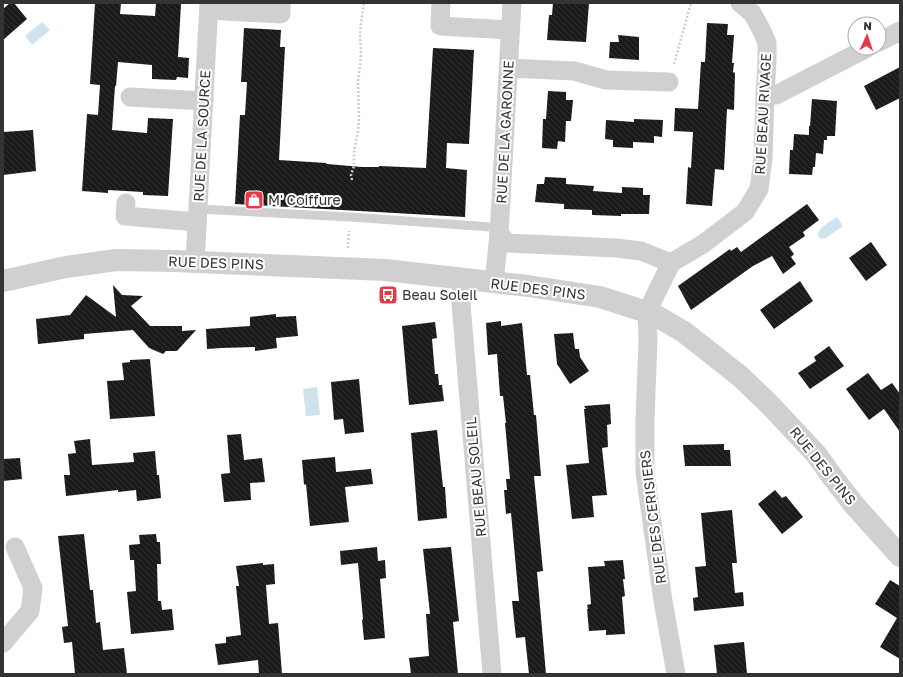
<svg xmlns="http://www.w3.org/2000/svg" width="903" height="677" font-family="'Golos Text',sans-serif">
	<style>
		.water { fill: #cfe2ee }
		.building { fill: url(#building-back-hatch) }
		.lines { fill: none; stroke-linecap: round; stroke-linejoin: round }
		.path { stroke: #cdcdcd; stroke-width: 2.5; stroke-dasharray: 2 2; stroke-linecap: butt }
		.service { stroke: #d0d0d0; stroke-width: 9 }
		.minor { stroke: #d0d0d0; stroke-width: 19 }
		.tertiary { stroke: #d0d0d0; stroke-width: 22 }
		.labels { text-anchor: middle; stroke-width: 4; stroke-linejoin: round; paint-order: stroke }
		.street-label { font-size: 14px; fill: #333; stroke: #fff }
		.poi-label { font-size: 14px; fill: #333; stroke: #fff; text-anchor: start }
	</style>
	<defs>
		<pattern id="building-back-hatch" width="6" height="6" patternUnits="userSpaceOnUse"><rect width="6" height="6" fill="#1a1a1a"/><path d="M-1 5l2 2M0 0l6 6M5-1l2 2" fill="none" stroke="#333"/></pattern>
	</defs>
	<rect width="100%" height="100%" fill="#fff"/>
	<g class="water">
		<path d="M42 22 50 30 32 45 25 36Z"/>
		<path d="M837 217 843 226 826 238 821 239 818 236C818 227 830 222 837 217Z"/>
		<path d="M317 387 320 415 306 416 303 389Z"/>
	</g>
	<g class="building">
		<path d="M10 3H14L27 19 3 40V9Z"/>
		<path d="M95 3H121L120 14 155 16 156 3 181 4 178 57 189 58 188 78 177 77 176 80 152 79V65L118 62 116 86H115L112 130 147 133 148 118 173 119 168 196 143 195V192L108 190V193L82 191 87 114 98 115 100 85 90 84Z"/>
		<path d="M553 3H589L586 42 547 40 549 15H552Z"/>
		<path d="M707 23 728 24 727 35H734L732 63H734L733 72 735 73 734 110 727 109 724 170 715 169 712 206 686 204 688 167 691 168 693 132 674 131 675 108 698 109 701 62H705Z"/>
		<path d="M244 28 281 30 280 47H285L279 160 326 163 327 164 362 167H379V166L426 168 433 48 474 50 469 144 447 143 446 168 467 170 465 217 235 204 240 115H245L247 82H241Z"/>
		<path d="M618 35 639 37V60L609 58 610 42H619Z"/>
		<path d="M900 67V98L876 110 864 86Z"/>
		<path d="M548 91 566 92V100H573L571 121H566L565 142 558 141 557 149 542 148 543 119H546Z"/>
		<path d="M812 99 837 101 835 136H827V140H824L823 154 816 153 815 167H813L812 175 789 174 790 150H793L794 134 809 135V126H810Z"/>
		<path d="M634 119 663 120 662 137 654 136V143L633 142V148L613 147V140L605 139 606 120 634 122Z"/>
		<path d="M33 130 36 171 3 175V132Z"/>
		<path d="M545 177 566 178V184L594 186 593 191 622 193V187L643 188V195H650L649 214H621V216L592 215V210L564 209V204L535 202 537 184H544Z"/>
		<path d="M807 204 819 220 803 232 805 236 789 247 794 254 791 257 796 264 783 274 772 256 753 266 691 310 678 286 730 249 731 251 737 247 741 252Z"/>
		<path d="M871 242 887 265 866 281 849 258Z"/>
		<path d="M800 281 813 301 774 329 760 310Z"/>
		<path d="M113 285 122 295 143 296 131 306 150 326H182V331L196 330 177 351H166L163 354 149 348 133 330 84 334V339L38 344 36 319 70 315 86 295 116 317Z"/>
		<path d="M276 314V317L296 316 298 336 276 338 277 348 255 351V347L221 348 207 349 206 329 250 326V317Z"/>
		<path d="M501 321V326L522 323 527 375H530L534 415H536L541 476H534L543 571 537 572 546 674H529L525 637 516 638 512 601H519L511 513 506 514 504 490H507L506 479H510L505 423H506L503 396H500L497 354 488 355 486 323Z"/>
		<path d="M435 322 437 338 432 339 435 374H438L439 385H442L444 401 409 405 402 326Z"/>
		<path d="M573 333 575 349H579L580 357 589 371 570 384 557 364 554 334Z"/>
		<path d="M829 346 844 366 810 389 798 373 816 361 814 357Z"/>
		<path d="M150 359 155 416 110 419 107 381 124 380 122 363 130 362V360Z"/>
		<path d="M868 373 881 390 892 383 900 394V432L884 409 869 420 846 389Z"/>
		<path d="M359 379 364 432 345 434 343 419 334 420 331 382Z"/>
		<path d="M610 404 611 424 607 425 608 447 602 448 607 495 592 496 594 517 572 519 566 465 589 463 584 409H586L584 406Z"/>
		<path d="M437 430 443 487H445L447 518 418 521 411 433Z"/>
		<path d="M241 434 244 460 262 458 265 482 250 483 251 500 224 502 221 474 230 473 227 435Z"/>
		<path d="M90 439 92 465 134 462 133 453 155 451 157 475H159L161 498 137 501 136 490 118 492V490L66 496 64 475H70L68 454 76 453 74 441Z"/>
		<path d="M724 444V450H730L731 466H685L683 445Z"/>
		<path d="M335 457 336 472 371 469 373 484 345 487 349 522 310 526 306 484 304 485 302 460Z"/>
		<path d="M20 458 22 479 3 481V459Z"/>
		<path d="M775 490 782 498 786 496 803 517 782 534 758 504Z"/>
		<path d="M732 510 737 563H732L735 593 743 592 744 606 694 611 693 598 698 597 695 567 706 566 701 513Z"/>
		<path d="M84 534 90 590H93L96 623 100 622 103 650 124 648 127 674H75L72 642 64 643 62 627 68 626 58 536Z"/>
		<path d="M156 534 157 542H160L161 564H157L158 601H161L162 610 172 609 174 630 131 634 127 592 136 591 134 560H130L129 545 140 544 139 535Z"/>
		<path d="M377 547 378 561 385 560 386 578 380 579 385 638 364 640 362 620 363 619 358 563 341 565 340 551Z"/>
		<path d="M451 547 459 621 453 622 458 674H411L409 658 429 656 426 614H430L423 549Z"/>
		<path d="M623 560 625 579H623L625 596 622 597 625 634 606 635V630L589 631 587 609H588L587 605 591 604 588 567 605 566 604 561Z"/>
		<path d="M263 563V565L274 564 275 584 266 585 269 624 278 623 282 674H259L258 660 218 665 215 644 226 643V637L241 635 236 586H239L236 566Z"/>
		<path d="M890 580 900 586V659L880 647 897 618 875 604Z"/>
		<path d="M744 642 747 674H717L714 645Z"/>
	</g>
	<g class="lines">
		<g class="path">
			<path d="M674 64 691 3"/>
			<path d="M352 180 351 175 354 166V152L358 131 359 119 358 81 360 66 361 52 360 36 361 23 364 3"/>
			<path d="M348 248 349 231"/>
		</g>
		<path class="service" d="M198 209 350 217 491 227 499 234"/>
		<g class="minor">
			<path d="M441 3 440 26 510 30"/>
			<path d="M209 10 281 14V3"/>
			<path d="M879 42 900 31"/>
			<path d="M509 68 574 71 606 80 669 82"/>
			<path d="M765 95H776L867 48"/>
			<path d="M130 97 204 101"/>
			<path d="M126 203 125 216 197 222"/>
			<path d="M499 234 508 243 616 248 641 251 671 263"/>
			<path d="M195 262 209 3"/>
			<path d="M671 263 647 312 648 341 645 419V472L663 601 676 674"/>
			<path d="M671 263 703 244 745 212 759 189 763 158 765 95 767 61V43L762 31 752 13 740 3"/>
			<path d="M462 279 461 297V304L492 674"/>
			<path d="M494 283 499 234 512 3"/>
			<path d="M3 643 30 611 33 588 15 547"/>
		</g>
		<path class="tertiary" d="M3 281 66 267 116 260 174 261 385 270 528 286 600 297 653 314 684 332 741 377 770 405 816 454 834 479 855 506 900 556"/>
	</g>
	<defs>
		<symbol id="shop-square" viewBox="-11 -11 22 22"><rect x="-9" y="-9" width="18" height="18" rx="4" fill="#e63946" stroke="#fff"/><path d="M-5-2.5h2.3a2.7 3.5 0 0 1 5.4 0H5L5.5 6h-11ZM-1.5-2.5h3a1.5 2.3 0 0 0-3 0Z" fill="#fff"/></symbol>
		<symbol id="bus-square" viewBox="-11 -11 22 22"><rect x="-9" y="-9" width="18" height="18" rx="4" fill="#e63946" stroke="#fff"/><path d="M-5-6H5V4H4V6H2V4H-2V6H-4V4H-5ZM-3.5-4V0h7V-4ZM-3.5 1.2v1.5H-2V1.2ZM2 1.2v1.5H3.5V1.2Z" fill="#fff"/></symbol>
	</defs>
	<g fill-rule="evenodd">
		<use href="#shop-square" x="243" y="189" width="22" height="22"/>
		<use href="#bus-square" x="377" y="284" width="22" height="22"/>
	</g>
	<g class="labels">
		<g class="street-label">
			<text transform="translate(763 114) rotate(-87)" y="5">RUE BEAU RIVAGE</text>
			<text transform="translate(505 132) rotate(-87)" y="5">RUE DE LA GARONNE</text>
			<text transform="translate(202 136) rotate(-87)" y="5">RUE DE LA SOURCE</text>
			<text transform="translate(216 263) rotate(2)" y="5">RUE DES PINS</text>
			<text transform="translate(538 289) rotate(7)" y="5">RUE DES PINS</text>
			<text transform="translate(823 466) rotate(51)" y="5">RUE DES PINS</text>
			<text transform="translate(476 477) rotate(-95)" y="5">RUE BEAU SOLEIL</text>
			<text transform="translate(653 517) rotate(-97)" y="5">RUE DES CERISIERS</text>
		</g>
		<g class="poi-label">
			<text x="268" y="205">M' Coiffure</text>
			<text x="402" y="300">Beau Soleil</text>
		</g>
	</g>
	<rect width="903" height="677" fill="none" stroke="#333333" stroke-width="8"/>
	<g transform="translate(867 36) rotate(3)"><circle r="19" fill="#ffffff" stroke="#adadad"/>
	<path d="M0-3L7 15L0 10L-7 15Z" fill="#e63946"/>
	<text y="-6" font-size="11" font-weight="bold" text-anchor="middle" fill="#333333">N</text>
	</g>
</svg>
